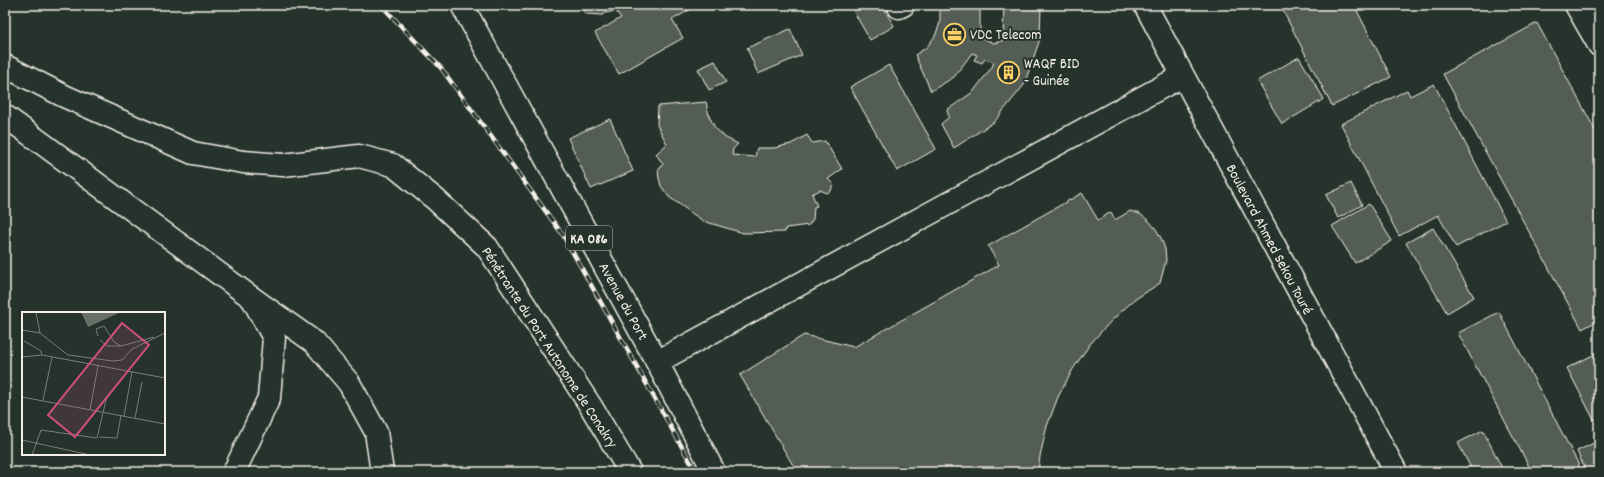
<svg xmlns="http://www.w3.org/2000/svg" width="1604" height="477" font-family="Dekko,sans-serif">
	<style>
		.building { fill: #525c55; stroke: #f4f1e8 }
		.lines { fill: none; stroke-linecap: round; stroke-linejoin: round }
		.minor-casing { stroke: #f4f1e8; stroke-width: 25 }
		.major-casing { stroke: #f4f1e8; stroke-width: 25 }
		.minor { stroke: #26332d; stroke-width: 22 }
		.major { stroke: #26332d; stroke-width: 22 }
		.rail-casing { stroke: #f4f1e8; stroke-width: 4.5 }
		.rail { stroke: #26332d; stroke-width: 3; stroke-dasharray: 9; stroke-linecap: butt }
		.labels { text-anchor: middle; stroke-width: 4; stroke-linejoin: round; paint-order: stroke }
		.shield { fill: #26332d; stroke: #b6b8b0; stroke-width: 1 }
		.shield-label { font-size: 14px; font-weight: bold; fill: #f4f1e8 }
		.poi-label { font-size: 15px; fill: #f4f1e8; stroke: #26332d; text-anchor: start }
		.street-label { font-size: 15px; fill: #f4f1e8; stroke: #26332d }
		.inset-road { fill: none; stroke: #787f78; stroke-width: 1 }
		.view { fill: #ce4e7e; fill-opacity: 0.15; stroke: #ce4e7e; stroke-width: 2 }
		.inset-edge { fill: none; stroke: #f4f1e8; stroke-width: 2 }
	</style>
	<rect width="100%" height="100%" fill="#26332d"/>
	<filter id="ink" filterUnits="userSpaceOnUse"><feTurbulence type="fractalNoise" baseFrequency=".025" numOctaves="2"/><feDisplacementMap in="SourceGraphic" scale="8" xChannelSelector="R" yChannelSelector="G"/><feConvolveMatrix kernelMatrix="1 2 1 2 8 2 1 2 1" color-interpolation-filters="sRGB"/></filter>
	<g filter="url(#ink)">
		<g class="building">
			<path d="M581 5H640L641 7 644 5 696 6 672 20 683 38 619 74 595 33 621 18 616 11 605 13 603 15 586 14Z"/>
			<path d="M850 5H882L894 26 870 40Z"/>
			<path d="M940 5H980V30L978 36 994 43 1002 41 1003 37 1004 5H1041L1040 39 1024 85 994 122 954 148 941 124 949 117 947 110 973 92 992 67 994 62 985 59 982 63 974 60 977 55 972 53 954 77 931 91 915 55 927 47 935 36 940 23Z"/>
			<path d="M1280 5H1354L1391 77 1332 106Z"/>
			<path d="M1537 23 1599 137V320L1582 329 1443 74Z"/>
			<path d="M790 29 802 55 758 74 747 48Z"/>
			<path d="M1299 57 1324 99 1282 124 1257 81Z"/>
			<path d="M715 61 726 82 709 90 698 69Z"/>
			<path d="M889 65 936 149 897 171 850 87Z"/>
			<path d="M1434 84 1506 221 1456 247 1438 215 1399 236 1341 124 1407 90 1410 96Z"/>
			<path d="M706 102 709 116 715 128 726 138 738 144 733 149 732 155 755 157 757 148H774L791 144 807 135 812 143 825 141 842 169 828 179 833 184 831 191 827 193 820 190 812 194 817 206 814 207 813 219 809 225 786 228 785 232 743 233 703 221 669 197 661 186 659 178 658 171 663 164 656 154 667 144 657 125 658 106Z"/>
			<path d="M610 119 633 171 591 189 568 138Z"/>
			<path d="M1351 183 1362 205 1338 218 1326 195Z"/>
			<path d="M1082 193 1098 220 1111 212 1115 220 1130 211 1140 214 1149 221 1156 229 1161 238 1165 249 1166 260 1160 283 1134 300 1111 321 1090 344 1073 369 1058 397 1047 426 1040 456 1038 472H797L740 375 804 335 854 347 999 265 988 246Z"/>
			<path d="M1369 204 1392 241 1355 263 1332 226Z"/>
			<path d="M1433 228 1474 297 1447 313 1406 243Z"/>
			<path d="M1499 312 1582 471 1580 472H1532L1458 333Z"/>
			<path d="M1599 352V418L1594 420 1567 368Z"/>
			<path d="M1483 430 1504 472H1473L1458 443Z"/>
			<path d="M1596 442 1599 449V472H1586L1577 451Z"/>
		</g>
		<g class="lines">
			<defs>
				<g id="minor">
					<path d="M1145 5 1396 472"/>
					<path d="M1576 5 1599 45"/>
					<path d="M899 7 903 5"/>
					<path d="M5 66 64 96 193 153 243 162 283 165 359 156 393 165 435 199 487 247 590 405 630 472"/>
					<path d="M5 116 252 298"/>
					<path d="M657 362 1182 76"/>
					<path d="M234 472 269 398 274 338 252 298 314 342 349 383 376 432 382 472"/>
				</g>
				<path id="major" d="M462 5 657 362 714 472"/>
			</defs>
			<use href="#minor" class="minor-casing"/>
			<use href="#major" class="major-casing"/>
			<use href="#minor" class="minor"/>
			<use href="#major" class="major"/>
			<defs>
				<path id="rail" d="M379 5 383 7 441 68 563 235 696 472"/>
			</defs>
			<use href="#rail" class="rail-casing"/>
			<use href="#rail" class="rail"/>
		</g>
	</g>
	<defs>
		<symbol id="office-ring" viewBox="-11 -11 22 22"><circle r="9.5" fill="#26332d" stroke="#ffd166" stroke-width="1.5"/><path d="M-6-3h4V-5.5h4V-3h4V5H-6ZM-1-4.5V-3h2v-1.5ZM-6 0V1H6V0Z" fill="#ffd166"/></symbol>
		<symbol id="building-ring" viewBox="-11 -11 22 22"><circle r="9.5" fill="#26332d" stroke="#ffd166" stroke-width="1.5"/><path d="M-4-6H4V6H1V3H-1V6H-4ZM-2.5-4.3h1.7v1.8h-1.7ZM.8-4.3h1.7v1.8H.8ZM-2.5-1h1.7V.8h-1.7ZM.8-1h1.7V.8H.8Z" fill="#ffd166"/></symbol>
	</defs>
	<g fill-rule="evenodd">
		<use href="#office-ring" x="942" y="22" width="25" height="25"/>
		<use href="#building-ring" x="996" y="60" width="25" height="25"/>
	</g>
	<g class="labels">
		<rect class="shield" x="566" y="226" width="46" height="24" rx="3"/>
		<g class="shield-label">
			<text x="589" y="243">KA 086</text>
		</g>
		<g class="poi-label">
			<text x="970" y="39">VDC Telecom</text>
			<text x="1024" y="68">WAQF BID<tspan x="1024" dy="17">- Guinée</tspan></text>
		</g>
		<g class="street-label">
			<text transform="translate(1270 239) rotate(62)" y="5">Boulevard Ahmed Sekou Touré</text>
			<text transform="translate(624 301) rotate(61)" y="5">Avenue du Port</text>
			<text transform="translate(550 347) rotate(57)" y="5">Pénétrante du Port Autonome de Conakry</text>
		</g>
	</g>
	<g transform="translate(22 312)">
		<rect width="143" height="143" fill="#26332d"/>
		<path d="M59 0H99L66 15Z" fill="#676f68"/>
		<path class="inset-road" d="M14 0 18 21M0 18 18 21 46 43 91 49 100 48 110 37 143 21M76 24 74 17 82 14 92 30 99 34H85L78 28M2 29 19 39 20 43M99 34 132 25M0 45 20 43 143 66M0 85 143 112M21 88 30 45M68 97 76 54M102 104 110 60M113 106 120 70M77 125 95 126 99 103M0 128 68 143M10 143 19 118 75 126 85 84"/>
		<path class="view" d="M100 11 127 33 53 125 26 103Z"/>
		<rect width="143" height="143" class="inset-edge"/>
	</g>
	<rect width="1604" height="477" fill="none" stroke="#26332d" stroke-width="20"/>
	<rect x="10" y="10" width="1584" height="457" fill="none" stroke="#f4f1e8" stroke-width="1.5" filter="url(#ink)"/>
</svg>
